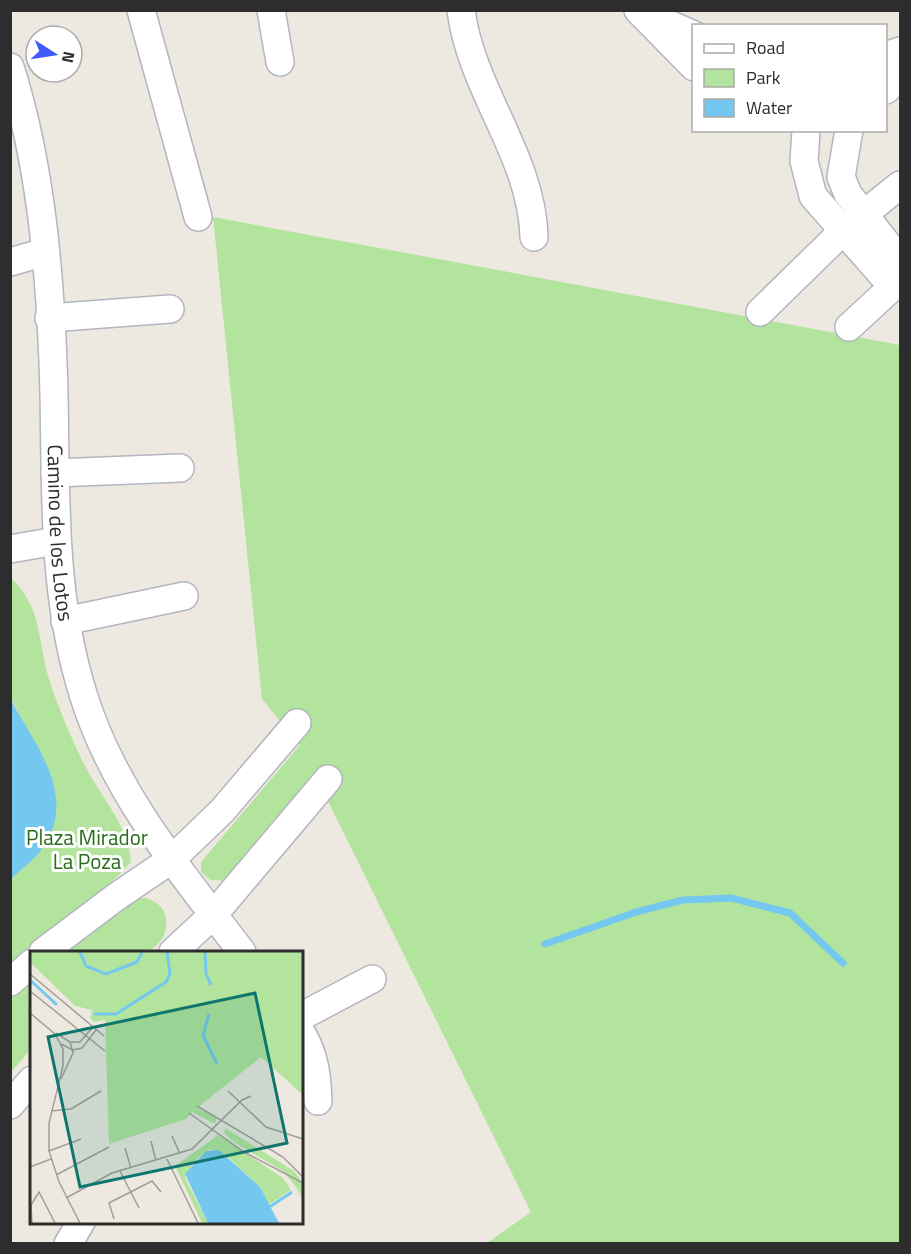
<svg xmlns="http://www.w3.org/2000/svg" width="911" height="1254" font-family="'Titillium Web',sans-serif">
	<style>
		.green { fill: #b2e49d }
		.water { fill: #74c8ef }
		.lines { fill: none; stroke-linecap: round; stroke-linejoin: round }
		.stream { stroke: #74c8ef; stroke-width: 7 }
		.minor-casing { stroke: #b3b5c0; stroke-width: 30 }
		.minor { stroke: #fff; stroke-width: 27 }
		.labels { text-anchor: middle; stroke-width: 6; stroke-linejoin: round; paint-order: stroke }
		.street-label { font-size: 21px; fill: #2d2d2d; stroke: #fff }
		.park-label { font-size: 21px; fill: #286c1b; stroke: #fff }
		.inset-river { fill: none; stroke: #74c8ef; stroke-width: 3 }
		.inset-road { fill: none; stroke: #a19e98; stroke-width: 1.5 }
		.view { fill: #0f766e; fill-opacity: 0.15; stroke: #0f766e; stroke-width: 3 }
		.inset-edge { fill: none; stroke: #2d2d2d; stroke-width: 3 }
	</style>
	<rect width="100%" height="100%" fill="#eee9e0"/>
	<g class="green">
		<path d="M213 217 900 345V1243H487L531 1212 315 775 229 881 211 880 201 872V862L300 745 262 699Z"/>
		<path d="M11 578C43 609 37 639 49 679 58 707 71 738 84 764 100 796 129 826 131 862 96 901 49 930 11 965V879L43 848 25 726 11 698Z"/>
		<path d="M146 898C157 902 165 907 166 920 168 933 159 948 145 952 132 957 78 952 61 952L133 899Z"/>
		<path d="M31 979V1049L11 1072 10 999Z"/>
	</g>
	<path class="water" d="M10 698C34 744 78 794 44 846 36 859 21 869 11 879Z"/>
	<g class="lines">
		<path class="stream" d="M545 944 636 912 683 900 731 898 790 913 843 963"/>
		<defs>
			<g id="minor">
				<path d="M141 10 198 217"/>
				<path d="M271 10 280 62"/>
				<path d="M461 10C471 90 532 156 534 237"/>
				<path d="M638 10 694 67"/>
				<path d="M651 16 694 35"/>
				<path d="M886 56 900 51"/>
				<path id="s1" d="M10 67C43 171 51 285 54 393 56 496 52 598 84 697 115 795 181 872 242 952"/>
				<path d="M886 90 900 76"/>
				<path d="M806 130 804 161 813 196 892 286"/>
				<path d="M849 130 841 177 848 194 900 260"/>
				<path d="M10 262 45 252"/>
				<path d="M760 312 843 231 900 185"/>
				<path d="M49 318 170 309"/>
				<path d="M849 327 900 280"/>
				<path d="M55 473 180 468"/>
				<path d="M10 549 56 541"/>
				<path d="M65 621 184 596"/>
				<path d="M43 952 116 897 172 859 222 811 297 723"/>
				<path d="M173 952 214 914 328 779"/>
				<path d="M10 982 32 963"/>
				<path d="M302 1016 372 979"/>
				<path d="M302 1034C315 1055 317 1077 318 1101"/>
				<path d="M10 1105 32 1080"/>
				<path d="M68 1244 81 1222"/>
			</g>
		</defs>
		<use href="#minor" class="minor-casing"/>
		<use href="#minor" class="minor"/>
	</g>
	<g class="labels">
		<g class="street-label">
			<text dy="7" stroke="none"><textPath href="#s1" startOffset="470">Camino de los Lotos</textPath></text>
		</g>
		<g class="park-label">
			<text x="87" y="845">Plaza Mirador<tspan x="87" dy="24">La Poza</tspan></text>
		</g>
	</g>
	<g transform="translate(30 951)">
		<rect width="273" height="273" fill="#eee9e0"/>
		<path d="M0 1H273V144L231 106 167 157 187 167 185 173 162 161 156 168 79 193 75 69 64 71 60 67 62 59 45 55 0 11ZM195 177 264 220 273 232V272L272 247 266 236 253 220 205 192 194 182ZM188 184 253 227 261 239 238 254 230 236 199 207 181 198 176 200 164 211 155 227 178 272H172L145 215Z" fill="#b2e49d"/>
		<path d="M189 199 230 236 249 272H178L155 223 176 200Z" fill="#74c8ef"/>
		<path class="inset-river" d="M50 1 56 15 76 23 107 11 112 1M175 1 176 23 181 34M0 29 27 54M64 63H86L136 31 140 23 137 1M179 63 173 84 187 113M238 257 262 241"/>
		<path class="inset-road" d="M0 23 74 85M0 40 75 100M0 62 25 83 33 98V115L19 172V200L29 231 50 272M26 82 40 91 43 102 31 128M40 91H50L63 76M31 93 43 99 52 97 66 79M198 140 236 176 273 188M167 155 253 206 273 226M21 160 41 158 71 140M159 162 214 201 273 232M142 185 150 203M121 190 126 210M95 197 101 217M19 200 51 188M137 208 168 272M0 216 21 208M90 220 109 257M26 224 79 196M36 247 82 222 162 198 212 149 221 145M84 268 79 252 122 230 131 241M2 272 1 254 9 241 25 272"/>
		<path class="view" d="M225 42 257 192 50 236 18 86Z"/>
		<rect width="273" height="273" class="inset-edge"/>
	</g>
	<rect width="911" height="1254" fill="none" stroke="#2d2d2d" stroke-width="24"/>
	<rect x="692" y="24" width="195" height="108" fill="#ffffff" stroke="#ababab" stroke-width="1.5"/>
	<rect x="704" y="44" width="30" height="9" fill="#ffffff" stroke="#ababab" stroke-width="1.5"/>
	<text x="746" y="54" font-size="18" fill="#2d2d2d">Road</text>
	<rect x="704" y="69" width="30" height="18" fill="#b2e49d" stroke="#ababab" stroke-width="1.5"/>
	<text x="746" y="84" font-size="18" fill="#2d2d2d">Park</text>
	<rect x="704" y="99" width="30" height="18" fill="#74c8ef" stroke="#ababab" stroke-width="1.5"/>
	<text x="746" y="114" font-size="18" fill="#2d2d2d">Water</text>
	<g transform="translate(54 54) rotate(102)"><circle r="28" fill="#ffffff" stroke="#ababab" stroke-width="1.5"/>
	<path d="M0-4.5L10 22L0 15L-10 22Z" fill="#415bfa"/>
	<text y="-9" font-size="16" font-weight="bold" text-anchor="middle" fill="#2d2d2d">N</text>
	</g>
</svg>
